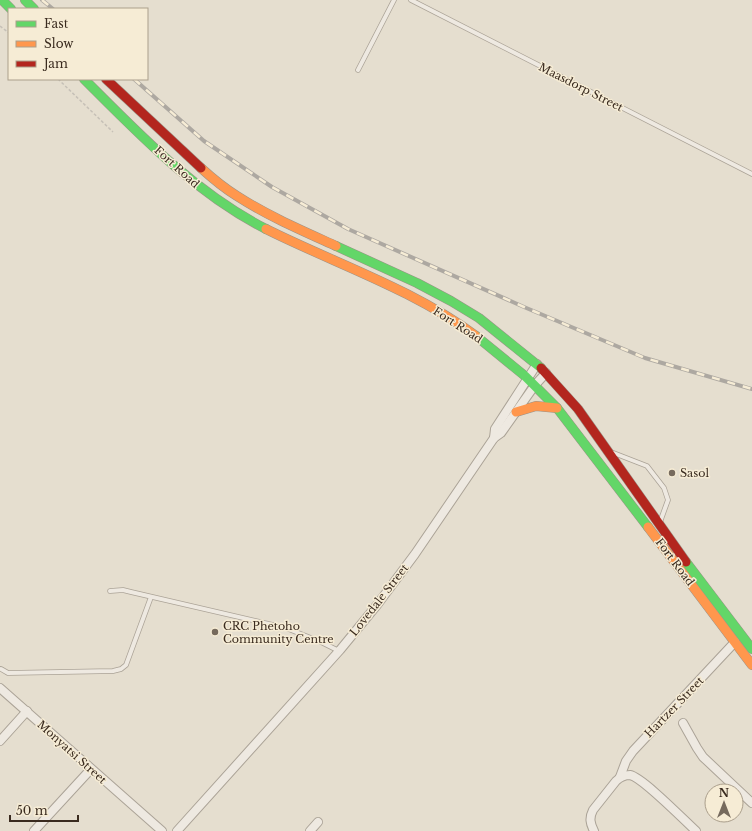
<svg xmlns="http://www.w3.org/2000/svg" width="752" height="831" font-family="'Libre Baskerville',serif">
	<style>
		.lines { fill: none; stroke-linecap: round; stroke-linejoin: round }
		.lane-casing { stroke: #aba397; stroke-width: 5.5 }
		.street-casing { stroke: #aba397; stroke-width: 10 }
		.fast-casing { stroke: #9b9388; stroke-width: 10 }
		.slow-casing { stroke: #9b9388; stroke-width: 10 }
		.jam-casing { stroke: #9b9388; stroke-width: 10 }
		.path { stroke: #c6c0b7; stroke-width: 1.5; stroke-dasharray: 3 2; stroke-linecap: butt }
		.lane { stroke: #eee9e1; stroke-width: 4 }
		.street { stroke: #eee9e1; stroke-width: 8 }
		.fast { stroke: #63d668; stroke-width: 9 }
		.slow { stroke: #ff974d; stroke-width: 9 }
		.jam { stroke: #b3261e; stroke-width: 9 }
		.rail-casing { stroke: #ada8a1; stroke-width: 4 }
		.rail { stroke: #f6ecd5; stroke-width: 2.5; stroke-dasharray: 8; stroke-linecap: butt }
		.poi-dot { fill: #766a5d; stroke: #f6ecd5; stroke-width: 1.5 }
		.labels { text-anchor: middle; stroke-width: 3; stroke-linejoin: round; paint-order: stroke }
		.street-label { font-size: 11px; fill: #3a2b1f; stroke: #f6ecd5 }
		.poi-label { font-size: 11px; fill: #3a2b1f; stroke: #f6ecd5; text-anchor: start }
	</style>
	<rect width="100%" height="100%" fill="#e5decf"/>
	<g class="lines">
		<defs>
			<g id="lane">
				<path d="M411 0 752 174"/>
				<path d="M358 70 394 0"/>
				<path d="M611 452 647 466 664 488 668 500 660 522"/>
				<path d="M110 591 123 590 131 592 286 628 321 642 339 651"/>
				<path d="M1 669 8 673 113 671 121 669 126 665 151 597"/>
			</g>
			<g id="street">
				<path d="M494 438 495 429 537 364"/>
				<path d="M0 688 162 831"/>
				<path d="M683 723 697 748 703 757 752 803"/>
				<path d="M0 741 27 711"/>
				<path d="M620 777 626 761 633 751 735 642"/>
				<path d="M34 831 91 769"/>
				<path d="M177 831 340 650 377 605 415 554 494 438 501 433 535 385 546 373"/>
				<path d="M310 831 318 822"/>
				<path d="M594 831C590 823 589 818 593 810L616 781C620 777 624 775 630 775 642 777 684 820 696 831"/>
			</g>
			<g id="fast">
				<path d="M2 0 11 9"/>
				<path d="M25 0 34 9"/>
				<path d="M84 79C140 135 195 193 266 229"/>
				<path d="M336 246 417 283 451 301 479 318 541 368"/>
				<path d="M476 336 525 376 557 408 648 527"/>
				<path d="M686 562 752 649"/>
			</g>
			<g id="slow">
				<path d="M201 168C212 178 224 188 237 196 268 216 303 231 336 246"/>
				<path d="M266 229C336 264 413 289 476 336"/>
				<path d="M516 412 536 406 557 408"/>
				<path d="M648 527 752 665"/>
			</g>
			<g id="jam">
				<path d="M106 79 201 168"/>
				<path d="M541 368 578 409 686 562"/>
			</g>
		</defs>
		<use href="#lane" class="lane-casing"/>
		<use href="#street" class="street-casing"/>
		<use href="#fast" class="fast-casing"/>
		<use href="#slow" class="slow-casing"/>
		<use href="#jam" class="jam-casing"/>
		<g class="path">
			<path d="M0 26 9 33"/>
			<path d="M58 79 113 132"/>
		</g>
		<use href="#lane" class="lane"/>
		<use href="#street" class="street"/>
		<use href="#fast" class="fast"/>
		<use href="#slow" class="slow"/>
		<use href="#jam" class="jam"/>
		<defs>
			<g id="rail">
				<path d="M42 0 53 9"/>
				<path d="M134 79 204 141 272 187 348 229 524 307 645 358 752 389"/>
			</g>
		</defs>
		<use href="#rail" class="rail-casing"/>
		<use href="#rail" class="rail"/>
	</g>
	<g class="poi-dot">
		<circle cx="672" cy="473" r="4"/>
		<circle cx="215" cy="632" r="4"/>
	</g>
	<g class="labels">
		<g class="street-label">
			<text transform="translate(581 87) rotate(27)" y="4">Maasdorp Street</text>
			<text transform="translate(177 167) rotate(42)" y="4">Fort Road</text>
			<text transform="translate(458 325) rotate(33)" y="4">Fort Road</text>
			<text transform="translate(675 562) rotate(53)" y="4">Fort Road</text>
			<text transform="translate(379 600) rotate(-52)" y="4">Lovedale Street</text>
			<text transform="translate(674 707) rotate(-46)" y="4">Hartzer Street</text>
			<text transform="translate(72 752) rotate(42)" y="4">Monyatsi Street</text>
		</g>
		<g class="poi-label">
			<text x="680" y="477">Sasol</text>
			<text x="223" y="630">CRC Phetoho<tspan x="223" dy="13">Community Centre</tspan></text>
		</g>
	</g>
	<rect x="8" y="8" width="140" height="72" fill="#f6ecd5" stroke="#ab9f8c"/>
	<rect x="16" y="21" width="20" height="6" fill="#63d668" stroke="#ab9f8c"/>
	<text x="44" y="28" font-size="12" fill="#3a2b1f">Fast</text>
	<rect x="16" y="41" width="20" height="6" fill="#ff974d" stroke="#ab9f8c"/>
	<text x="44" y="48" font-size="12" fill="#3a2b1f">Slow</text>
	<rect x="16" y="61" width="20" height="6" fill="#b3261e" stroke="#ab9f8c"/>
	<text x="44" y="68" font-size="12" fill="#3a2b1f">Jam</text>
	<g transform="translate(724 803)"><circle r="19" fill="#f6ecd5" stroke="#ab9f8c"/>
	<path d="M0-3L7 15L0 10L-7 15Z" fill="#766a5d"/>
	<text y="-6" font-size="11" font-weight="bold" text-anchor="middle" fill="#3a2b1f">N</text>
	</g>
	<path d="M10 815v6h68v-6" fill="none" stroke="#3a2b1f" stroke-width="2"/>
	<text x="16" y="815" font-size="12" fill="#3a2b1f" stroke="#f6ecd5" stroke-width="3" paint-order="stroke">50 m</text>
</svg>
